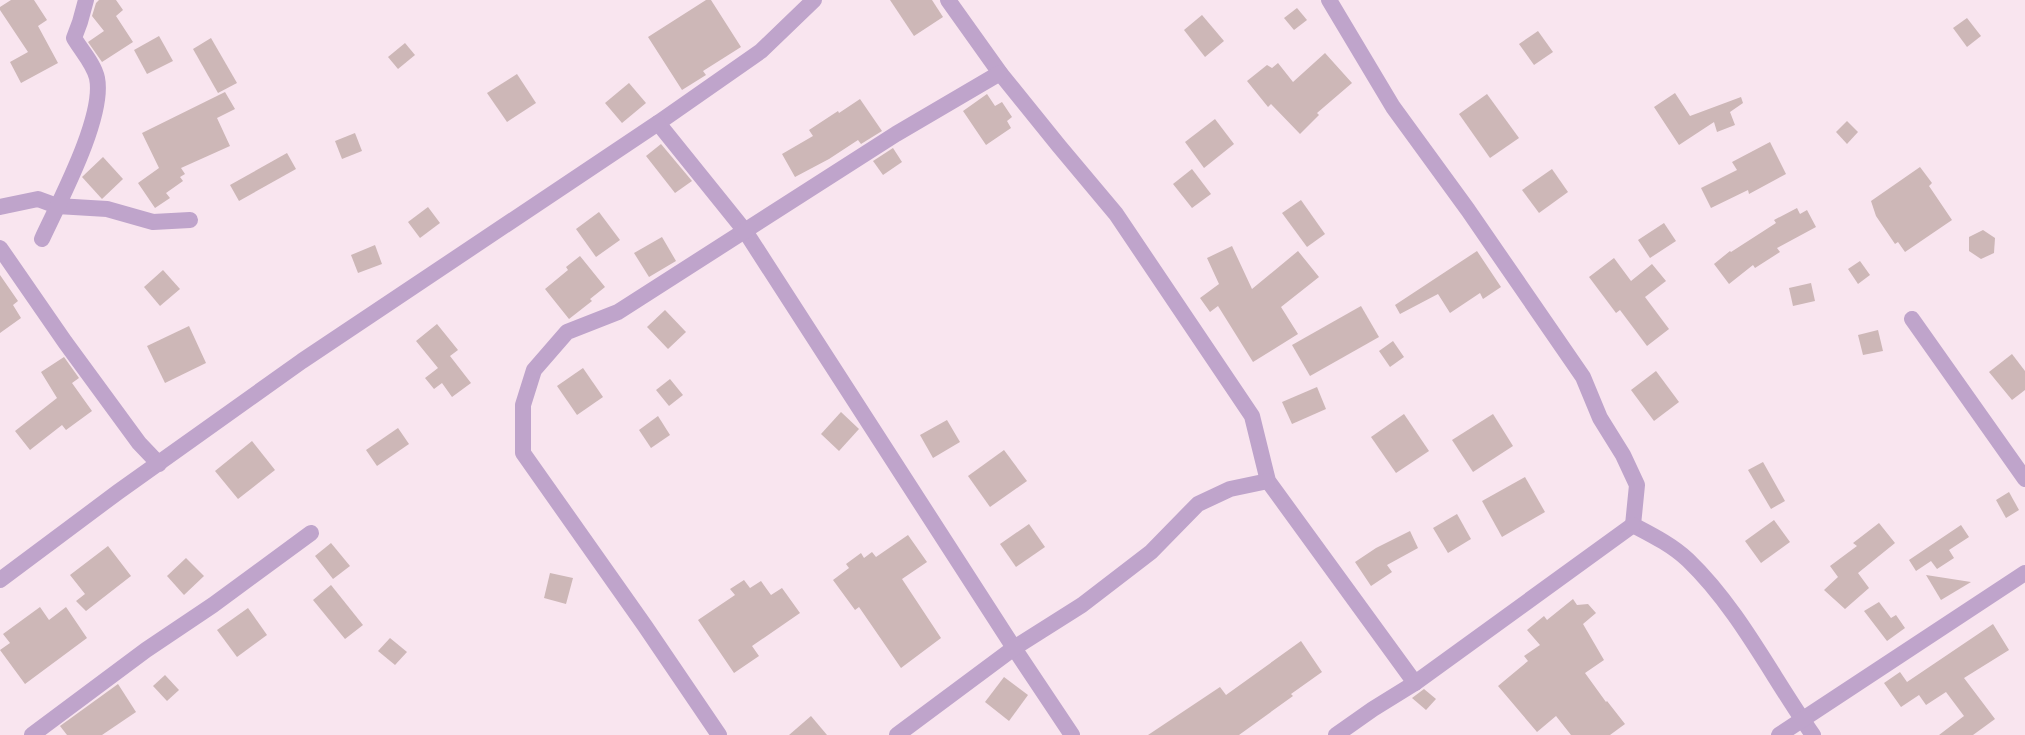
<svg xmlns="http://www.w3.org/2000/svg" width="2025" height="735" font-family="Signika,sans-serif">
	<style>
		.building { fill: #cdb7b7 }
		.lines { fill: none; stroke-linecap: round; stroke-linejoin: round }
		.street { stroke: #bfa4cb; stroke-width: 16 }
	</style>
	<rect width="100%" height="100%" fill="#f9e5ef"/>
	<g class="building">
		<path d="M11 0H34L47 20 38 26 58 63 21 83 10 62 28 52 0 10V7Z"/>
		<path d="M99 0H116L123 10 116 16 133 42 102 62 88 42 104 31 92 16 96 3Z"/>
		<path d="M706 0H711L741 47 703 71 706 75 682 90 648 37Z"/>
		<path d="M890 0H932L943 17 914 36Z"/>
		<path d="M1297 8 1307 20 1294 30 1284 18Z"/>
		<path d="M1202 15 1224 41 1205 57 1184 30Z"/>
		<path d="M1967 18 1981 36 1967 47 1953 28Z"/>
		<path d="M1538 31 1553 52 1534 65 1519 44Z"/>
		<path d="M159 36 173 61 147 74 134 50Z"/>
		<path d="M211 38 237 83 218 93 193 49Z"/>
		<path d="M405 43 415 55 398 69 388 57Z"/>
		<path d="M1325 53 1352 83 1317 113 1319 115 1300 134 1271 104 1268 107 1247 81 1267 65 1272 68 1278 63 1293 82Z"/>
		<path d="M517 74 536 103 507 122 487 93Z"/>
		<path d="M629 83 646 103 622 123 605 103Z"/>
		<path d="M225 92 235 109 217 118 230 146 181 168 185 174 180 177 183 181 166 193 170 198 155 208 138 183 159 168 142 133Z"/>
		<path d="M1675 93 1690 116 1741 97 1743 103 1730 112 1735 125 1717 132 1714 122 1679 145 1654 107Z"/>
		<path d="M987 94 995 106 1002 102 1012 117 1007 121 1011 128 986 145 963 111Z"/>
		<path d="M1487 94 1519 138 1490 158 1459 114Z"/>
		<path d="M860 99 882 131 861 144 858 140 829 159 795 177 782 154 813 136 809 130 838 111 839 113Z"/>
		<path d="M1215 119 1234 144 1204 168 1185 142Z"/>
		<path d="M1847 121 1858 132 1847 144 1836 132Z"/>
		<path d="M355 133 362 151 342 159 335 141Z"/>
		<path d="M1770 142 1786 174 1749 194 1748 190 1711 208 1701 188 1737 170 1732 162Z"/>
		<path d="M661 144 692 181 675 193 646 156Z"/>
		<path d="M893 148 902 162 883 175 873 161Z"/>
		<path d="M287 153 296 169 239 201 230 185Z"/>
		<path d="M103 157 123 179 102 199 82 177Z"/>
		<path d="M1920 167 1932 183 1929 186 1952 220 1905 252 1898 242 1895 244 1876 216 1871 201Z"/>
		<path d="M1192 169 1211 194 1192 208 1173 184Z"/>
		<path d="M1552 169 1568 192 1539 213 1522 190Z"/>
		<path d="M1301 200 1325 234 1307 247 1282 213Z"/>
		<path d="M428 207 440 223 420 238 408 222Z"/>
		<path d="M1797 208 1800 214 1807 210 1816 227 1777 248 1780 252 1755 268 1753 265 1729 284 1714 264 1730 251 1731 252 1776 223 1774 220Z"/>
		<path d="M599 212 620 240 596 257 576 229Z"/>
		<path d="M1664 223 1676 241 1650 258 1638 240Z"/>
		<path d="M1983 230 1995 238 1994 253 1981 259 1969 251V237Z"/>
		<path d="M662 237 676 261 649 277 634 253Z"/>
		<path d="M375 245 382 264 358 273 351 255Z"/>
		<path d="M1232 246 1252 289 1298 251 1319 277 1281 307 1298 334 1253 362 1218 306 1210 312 1200 298 1219 284 1207 258Z"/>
		<path d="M1477 251 1501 287 1483 299 1480 293 1450 313 1438 294 1400 314 1395 305Z"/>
		<path d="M580 256 605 287 590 299 592 301 569 319 545 289 568 270 566 267Z"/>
		<path d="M1614 258 1631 281 1652 264 1666 281 1645 297 1669 329 1647 346 1620 310 1616 313 1589 277Z"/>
		<path d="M1860 261 1870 275 1858 284 1848 269Z"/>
		<path d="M163 270 180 289 160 306 144 287Z"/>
		<path d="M0 275 18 301 13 305 21 318 0 333Z"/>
		<path d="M1811 283 1815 301 1793 306 1789 288Z"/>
		<path d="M1361 306 1379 337 1310 376 1292 345Z"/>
		<path d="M665 310 686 332 668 349 647 327Z"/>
		<path d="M437 324 458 350 450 356 471 383 452 397 442 383 434 389 425 378 438 368 416 341Z"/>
		<path d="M189 326 206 363 165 383 147 346Z"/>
		<path d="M1878 330 1883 351 1863 355 1858 335Z"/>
		<path d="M1393 341 1404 357 1390 367 1379 351Z"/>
		<path d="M2012 354 2025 371V390L2012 400 1989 372Z"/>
		<path d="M64 357 79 378 72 383 92 411 66 430 62 425 30 450 15 431 57 398 41 372Z"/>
		<path d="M583 368 603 397 577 415 557 386Z"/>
		<path d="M1656 371 1679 402 1654 421 1631 390Z"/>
		<path d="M670 379 683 395 669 406 656 390Z"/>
		<path d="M1317 387 1326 409 1292 424 1282 402Z"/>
		<path d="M841 412 859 429 839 451 821 434Z"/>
		<path d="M1404 414 1429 451 1396 473 1371 437Z"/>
		<path d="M1493 414 1513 446 1473 472 1452 440Z"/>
		<path d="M658 416 670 435 651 448 639 430Z"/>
		<path d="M947 420 960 442 933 458 920 435Z"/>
		<path d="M398 428 409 444 377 466 366 450Z"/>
		<path d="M252 441 275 470 238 499 215 471Z"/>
		<path d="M1004 450 1027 481 990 507 968 476Z"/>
		<path d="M1763 462 1785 501 1771 509 1748 470Z"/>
		<path d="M1525 477 1545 512 1502 537 1482 501Z"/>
		<path d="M2009 492 2019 510 2006 518 1996 500Z"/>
		<path d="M1457 514 1471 539 1448 553 1433 528Z"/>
		<path d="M1774 520 1790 542 1761 563 1745 541Z"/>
		<path d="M1879 523 1895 543 1858 573 1869 588 1845 609 1824 590 1838 577 1830 566 1857 546 1853 543Z"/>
		<path d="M1029 524 1045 547 1016 567 1000 544Z"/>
		<path d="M1961 525 1969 537 1949 550 1954 558 1937 569 1931 561 1916 571 1909 560Z"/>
		<path d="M1410 531 1418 548 1387 565 1392 572 1371 586 1355 562 1376 548Z"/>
		<path d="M908 535 927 562 902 579 941 638 901 668 859 607 855 610 833 580 849 568 846 564 861 553 864 558 872 552 876 557Z"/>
		<path d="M331 543 350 566 333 579 315 556Z"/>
		<path d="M108 546 131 576 86 611 76 601 85 594 70 575Z"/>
		<path d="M186 558 204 576 184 595 167 576Z"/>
		<path d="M550 573 573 578 566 604 544 598Z"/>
		<path d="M1926 575 1971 582 1941 600Z"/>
		<path d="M744 580 750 588 761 581 771 595 782 588 800 613 752 646 759 656 734 673 698 620 735 595 730 589Z"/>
		<path d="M331 585 363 625 345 639 313 600Z"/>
		<path d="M1573 599 1577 605 1588 604 1596 613 1583 624 1604 660 1585 673 1606 702 1607 701 1625 724 1610 735H1571L1556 716 1537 732 1498 686 1528 661 1524 656 1540 645 1527 630 1544 616 1547 620Z"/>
		<path d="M1879 602 1891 618 1896 615 1905 628 1887 641 1864 611Z"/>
		<path d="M40 607 49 620 66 607 87 638 25 684 0 650 10 643 3 634Z"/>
		<path d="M248 608 267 635 237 657 217 630Z"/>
		<path d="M1993 624 2009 650 1964 678 1995 719 1973 735H1939L1964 716 1946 692 1926 705 1919 695 1901 707 1884 683 1900 672 1907 682Z"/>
		<path d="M390 638 407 652 395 665 378 651Z"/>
		<path d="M1301 641 1322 672 1291 694 1293 696 1239 735H1148L1220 687 1226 695Z"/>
		<path d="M165 675 179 690 167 701 153 686Z"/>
		<path d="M1004 677 1028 695 1009 721 985 702Z"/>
		<path d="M118 684 136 712 102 735H67L60 726Z"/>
		<path d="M1424 689 1436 699 1426 710 1412 698Z"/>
		<path d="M811 716 827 735H789Z"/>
	</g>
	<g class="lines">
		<g class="street">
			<path d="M814 0 761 51 658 123 745 231 1014 648 1072 735"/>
			<path d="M948 0 1000 73 1059 146 1116 214 1252 416 1268 481 1415 683"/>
			<path d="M1329 0 1393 107 1468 210 1583 377 1600 418 1623 455 1637 485 1633 525C1652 535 1672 545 1688 560 1739 609 1772 677 1813 735"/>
			<path d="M0 207 38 199 57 206 107 209 153 222 190 220"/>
			<path d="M42 239C59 202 105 117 97 78 94 64 81 50 74 38L80 22 86 0"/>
			<path d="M0 248 65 342 139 443 159 464"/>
			<path d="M1912 319 2025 479"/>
			<path d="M0 580 118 492 302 361 658 123"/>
			<path d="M32 735 146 650 213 605 311 533"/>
			<path d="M719 735 645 626 523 453V405L534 370 567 332 618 312 896 134 1000 73"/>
			<path d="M897 735 1014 648 1082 605 1151 552 1198 504 1230 489 1268 481"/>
			<path d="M1336 735 1373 709 1415 683 1633 525"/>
			<path d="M1779 735 2025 573"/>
		</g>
	</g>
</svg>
